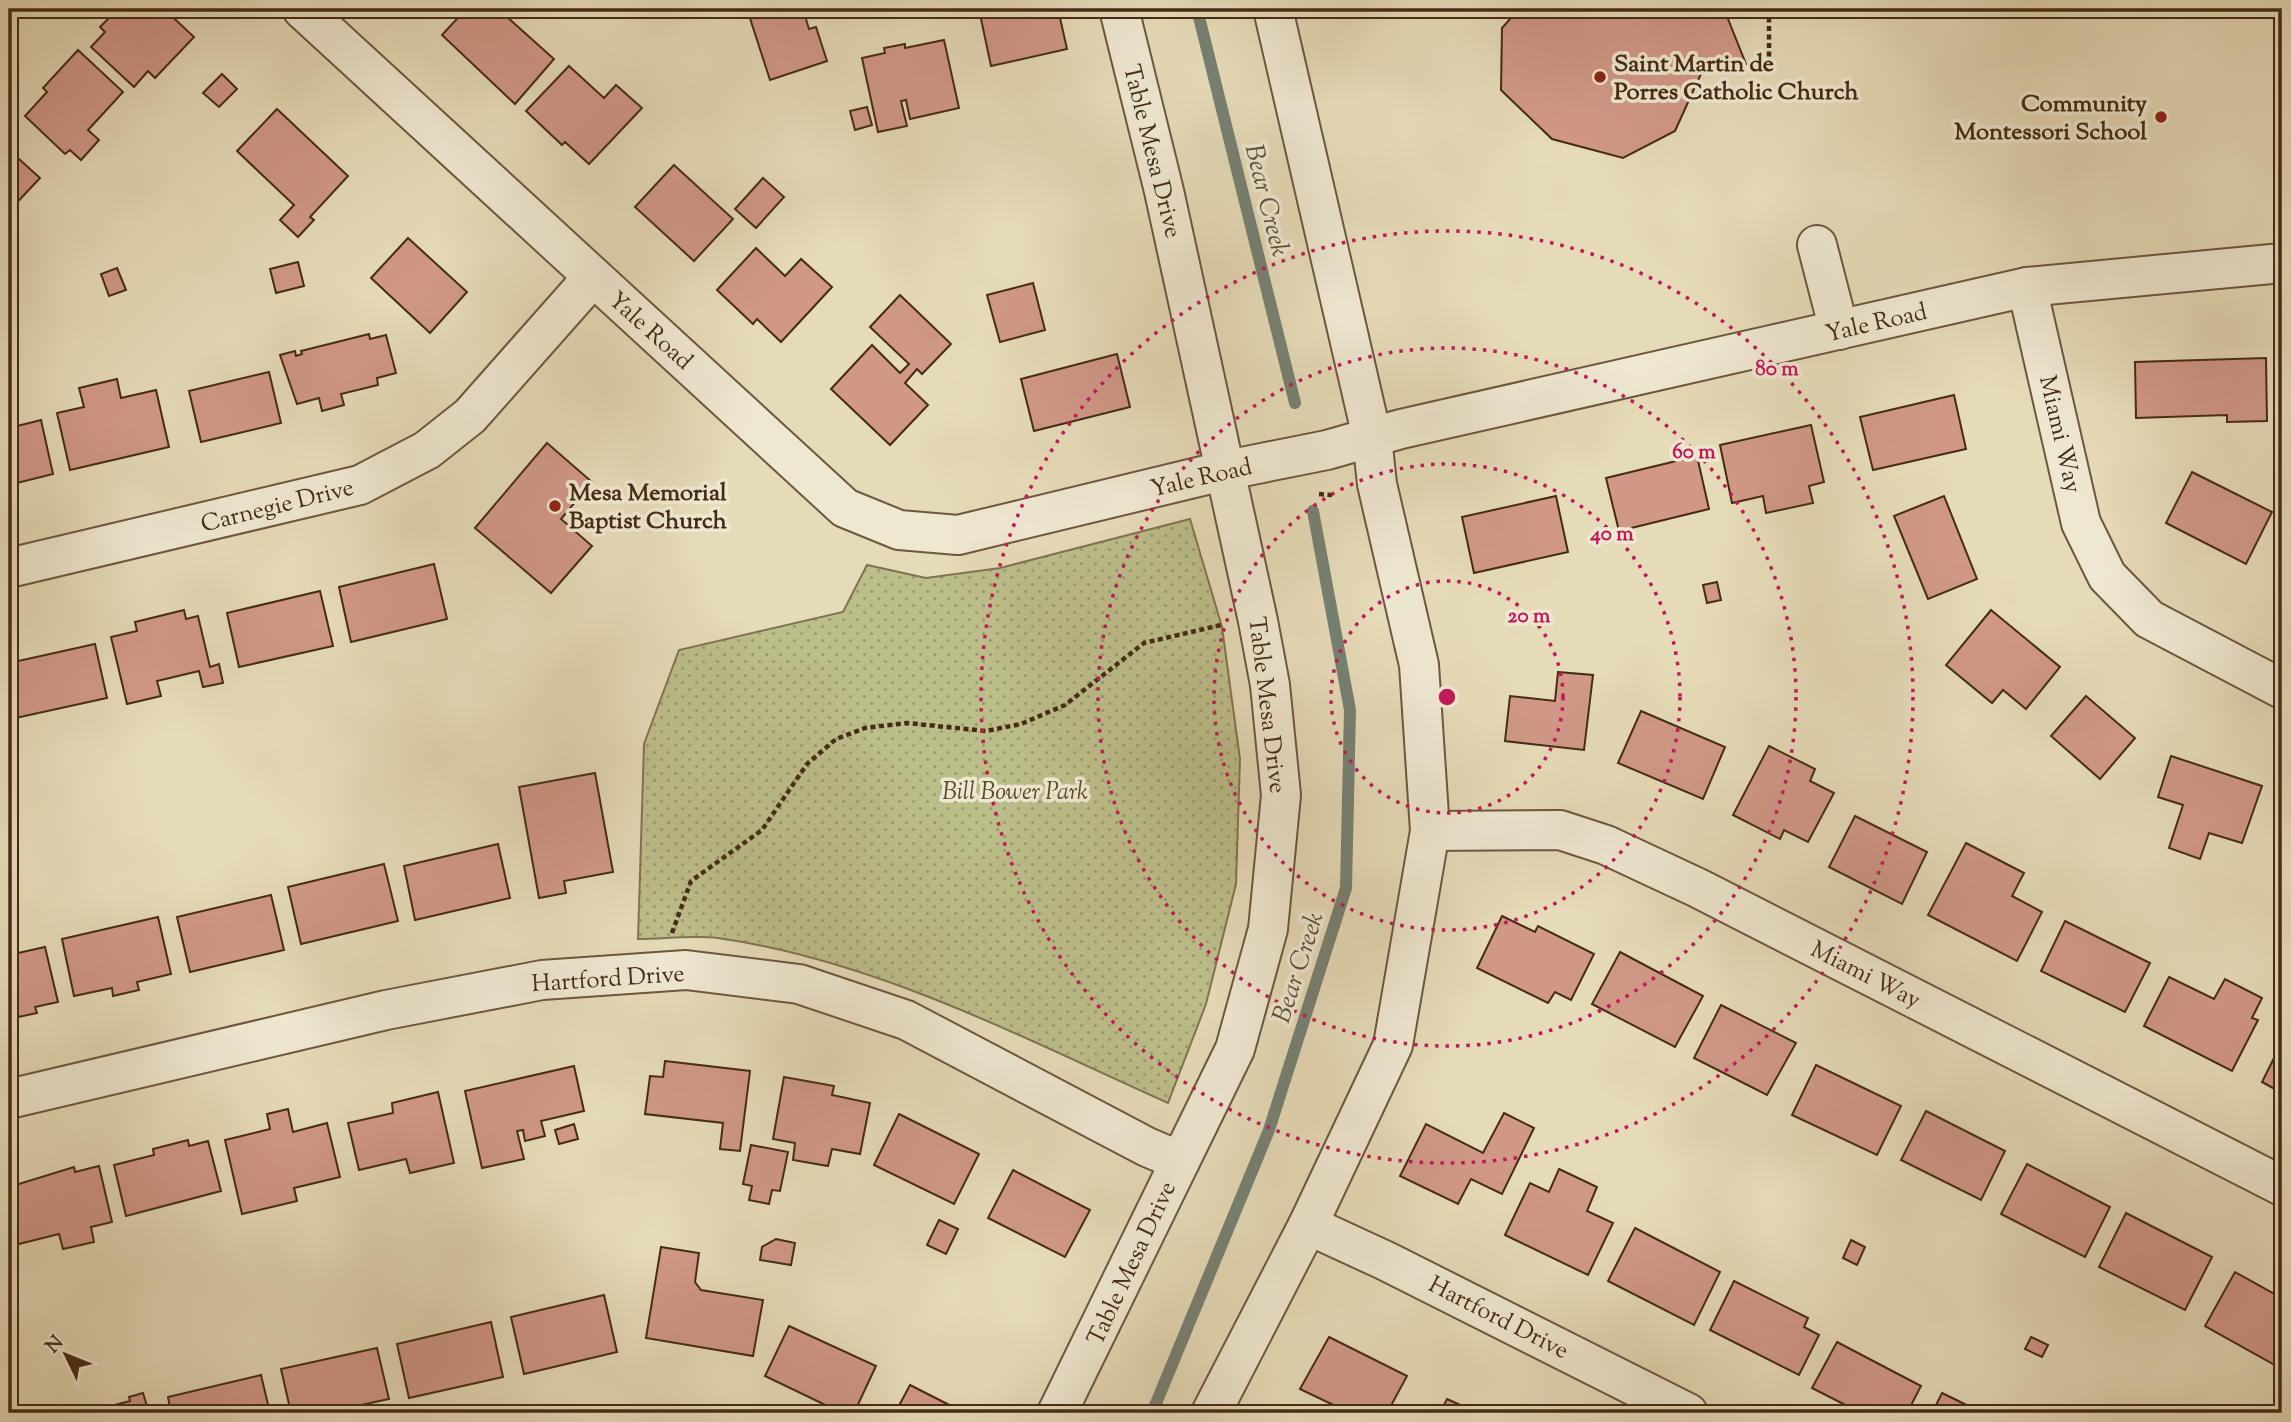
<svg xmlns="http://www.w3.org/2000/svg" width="2291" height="1422" font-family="'Sorts Mill Goudy',serif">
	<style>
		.park { fill: url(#park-dots); stroke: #807450; stroke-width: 2 }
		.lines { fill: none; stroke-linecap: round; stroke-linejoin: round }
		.stream { stroke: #768174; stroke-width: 12 }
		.building { fill: #d19888; stroke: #452b16; stroke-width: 2 }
		.minor-casing { stroke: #6d573e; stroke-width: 42 }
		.path { stroke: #452b16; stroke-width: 4.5; stroke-dasharray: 5 3.5; stroke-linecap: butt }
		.minor { stroke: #efe8d1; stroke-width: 38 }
		.ring { fill: none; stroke: #c2185b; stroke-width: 3.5; stroke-dasharray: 3.5 7 }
		.poi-dot { fill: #8f2418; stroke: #efe8d1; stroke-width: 2.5 }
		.labels { text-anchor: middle; stroke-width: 7; stroke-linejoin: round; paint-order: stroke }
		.poi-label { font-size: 24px; font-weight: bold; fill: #452b16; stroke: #efe8d1; text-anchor: start }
		.street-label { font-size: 24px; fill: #452b16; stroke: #efe8d1 }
		.park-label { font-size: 24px; font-style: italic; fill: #5d482d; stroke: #efe8d1 }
		.water-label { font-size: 26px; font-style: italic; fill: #594f3d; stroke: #efe8d1 }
		.centre { fill: #c2185b; stroke: #efe8d1; stroke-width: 3.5 }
		.ring-label { font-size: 21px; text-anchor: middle; font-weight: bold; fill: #c2185b; stroke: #efe8d1; stroke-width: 7; stroke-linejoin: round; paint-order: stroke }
	</style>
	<defs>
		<pattern id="park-dots" width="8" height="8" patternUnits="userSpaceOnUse" patternTransform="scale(1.75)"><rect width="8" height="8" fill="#bcbe8a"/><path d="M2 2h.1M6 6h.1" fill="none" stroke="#9b9b70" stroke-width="1.8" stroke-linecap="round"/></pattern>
	</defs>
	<rect width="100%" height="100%" fill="#e6dbb8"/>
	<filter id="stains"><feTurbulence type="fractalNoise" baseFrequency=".00286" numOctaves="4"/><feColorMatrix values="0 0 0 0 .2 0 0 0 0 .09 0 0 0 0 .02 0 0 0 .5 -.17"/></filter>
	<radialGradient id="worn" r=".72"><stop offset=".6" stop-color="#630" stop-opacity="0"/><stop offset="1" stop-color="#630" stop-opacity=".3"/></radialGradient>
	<path class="park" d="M1190 519 1222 627 1240 759 1236 884 1206 1004 1168 1103C1023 1038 877 961 718 938 692 935 663 939 638 939L644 744 679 650 843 612 867 565 926 578 1000 568Z"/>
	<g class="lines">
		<g class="stream">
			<path d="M1197 9 1295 403"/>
			<path d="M1152 1413 1269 1130 1346 888 1350 710 1313 511"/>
		</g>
	</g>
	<g class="building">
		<path d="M118 9H164L194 37 155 78 148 71 134 87 91 47 105 32 100 27Z"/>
		<path d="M466 9H498L554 59 515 104 442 35Z"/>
		<path d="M747 9H803L809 29 816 27 827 61 770 80Z"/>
		<path d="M1002 9H1058L1067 49 991 66 980 14Z"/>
		<path d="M1519 9H1724L1746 64 1705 65 1675 131 1623 158 1552 139 1501 90 1502 28Z"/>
		<path d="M944 40 959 108 910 119 906 100 901 101 907 126 878 132 862 58 885 53 884 48 905 44V48Z"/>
		<path d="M78 50 123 92 88 130 99 140 81 160 70 150 65 154 25 116 47 92 43 88Z"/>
		<path d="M569 66 604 98 616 85 642 108 589 164 565 142 562 145 526 111Z"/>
		<path d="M222 74 237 89 219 107 203 93Z"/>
		<path d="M867 107 872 125 855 130 850 111Z"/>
		<path d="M277 109 348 176 310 217 314 220 298 237 280 220 294 205 237 151Z"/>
		<path d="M9 150 40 178 9 211Z"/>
		<path d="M674 165 733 219 694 261 635 207Z"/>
		<path d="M763 178 784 197 756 228 735 209Z"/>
		<path d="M408 238 467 292 430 333 371 278Z"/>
		<path d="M756 248 785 276 801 259 832 287 781 342 757 319 753 324 717 290Z"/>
		<path d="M298 262 304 286 276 293 270 269Z"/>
		<path d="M117 268 126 290 109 296 101 274Z"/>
		<path d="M1033 283 1045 330 1000 342 987 295Z"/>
		<path d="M900 295 951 344 922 374 917 369 905 383 928 405 890 445 831 389 872 345 900 373 909 364 870 327Z"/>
		<path d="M369 334 370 339 386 335 396 373 377 378 378 385 341 394 344 405 322 411 319 398 297 404 280 355 295 351 296 356 302 354 301 351Z"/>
		<path d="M1117 354 1130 407 1034 431 1021 379Z"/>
		<path d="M2266 358 2267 421 2227 422V415L2136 418 2135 362Z"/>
		<path d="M269 372 281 423 201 442 189 391Z"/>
		<path d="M117 379 121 398 156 390 169 447 70 470 57 413 84 407 79 388Z"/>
		<path d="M1954 395 1966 449 1873 470 1860 417Z"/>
		<path d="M41 420 53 474 9 485V428Z"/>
		<path d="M1811 425 1824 482 1809 486 1813 503 1766 513 1763 496 1732 503 1720 445Z"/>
		<path d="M547 443 592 482 561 519 592 546 551 593 475 528Z"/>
		<path d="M1697 456 1709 509 1619 531 1606 478Z"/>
		<path d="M2192 472 2272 512 2246 564 2166 523Z"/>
		<path d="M1556 496 1568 552 1474 573 1462 517Z"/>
		<path d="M1944 496 1977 579 1928 599 1894 516Z"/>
		<path d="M434 564 447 619 351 642 339 587Z"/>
		<path d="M1717 582 1721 600 1707 603 1703 585Z"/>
		<path d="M320 591 333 646 239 667 227 613Z"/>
		<path d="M184 610 186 619 198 616 210 667 219 664 223 683 203 687 199 671 157 681 161 696 127 704 111 637 137 631 135 622Z"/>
		<path d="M1991 610 2060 667 2026 709 2003 690 1992 703 1946 665Z"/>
		<path d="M95 644 107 698 11 719 9 663Z"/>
		<path d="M1558 672 1593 675 1584 750 1505 741 1510 696 1555 701Z"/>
		<path d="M2086 696 2135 738 2100 779 2051 736Z"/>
		<path d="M1641 711 1725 747 1703 799 1618 763Z"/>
		<path d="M1769 746 1815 769 1810 781 1834 793 1808 842 1784 830 1780 839 1733 815Z"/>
		<path d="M2171 756 2262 786 2242 843 2209 833 2200 859 2169 848 2183 805 2158 797Z"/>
		<path d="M595 773 613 872 564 881 566 893 539 898 519 787Z"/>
		<path d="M2280 799H2282V881H2276Z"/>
		<path d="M1855 816 1927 852 1902 904 1829 867Z"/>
		<path d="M1966 843 2024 873 2012 896 2042 912 2017 961 1928 915Z"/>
		<path d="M498 844 510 898 415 920 404 866Z"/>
		<path d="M384 864 398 921 301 944 288 887Z"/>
		<path d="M271 895 284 950 190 972 177 917Z"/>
		<path d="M1502 916 1535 932 1538 926 1594 954 1571 1000 1555 992 1548 1003 1477 968Z"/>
		<path d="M158 917 171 974 137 982 139 990 113 996 112 988 74 996 62 939Z"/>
		<path d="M2065 921 2150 963 2125 1012 2041 971Z"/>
		<path d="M45 947 58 1002 35 1007 37 1013 9 1019V955Z"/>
		<path d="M1620 952 1703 996 1675 1047 1592 1004Z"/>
		<path d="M2169 977 2214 999 2225 979 2262 998 2252 1018 2258 1020 2232 1071 2144 1026Z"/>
		<path d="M1721 1005 1796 1043 1767 1095 1694 1058Z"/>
		<path d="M2282 1042V1093L2262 1082Z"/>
		<path d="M665 1061 750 1071 740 1151 720 1149 723 1123 645 1114 650 1076 663 1077Z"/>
		<path d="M1816 1065 1901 1106 1877 1155 1792 1115Z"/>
		<path d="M574 1066 584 1111 541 1121 545 1136 525 1141 523 1130 517 1131 524 1159 482 1168 465 1091Z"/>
		<path d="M784 1077 834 1086 832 1095 870 1103 860 1154 832 1149 828 1166 793 1160 795 1143 773 1139Z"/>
		<path d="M438 1092 454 1163 410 1173 406 1159 359 1170 348 1123 393 1113 392 1103Z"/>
		<path d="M288 1109 293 1132 327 1123 340 1177 294 1188 297 1201 242 1214 225 1140 270 1129 267 1114Z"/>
		<path d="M1926 1111 2005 1151 1981 1200 1901 1160Z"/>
		<path d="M1504 1113 1534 1128 1502 1194 1471 1179 1458 1204 1400 1176 1426 1124 1483 1153Z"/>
		<path d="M899 1114 979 1154 954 1204 874 1165Z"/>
		<path d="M574 1124 578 1139 559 1144 555 1130Z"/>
		<path d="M188 1140 189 1146 208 1141 221 1191 126 1216 114 1165 154 1155 153 1149Z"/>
		<path d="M751 1145 788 1152 780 1191 772 1190 769 1204 749 1200 752 1186 743 1184Z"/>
		<path d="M2027 1164 2110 1207 2085 1257 2001 1214Z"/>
		<path d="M99 1166 112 1222 91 1227 94 1242 63 1249 59 1234 15 1245 9 1217V1187L74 1167 75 1172Z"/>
		<path d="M1559 1169 1597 1187 1587 1211 1613 1223 1588 1275 1505 1235 1530 1183 1549 1192Z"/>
		<path d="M1013 1170 1090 1210 1065 1257 988 1218Z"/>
		<path d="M2126 1213 2212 1257 2185 1310 2099 1267Z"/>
		<path d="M939 1220 958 1229 946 1254 927 1245Z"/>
		<path d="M1635 1228 1720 1272 1694 1325 1608 1281Z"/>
		<path d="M776 1239 795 1243 791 1265 760 1260 762 1247Z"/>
		<path d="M1851 1240 1865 1247 1857 1265 1843 1258Z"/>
		<path d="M661 1247 699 1253 695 1282 701 1290 763 1300 753 1356 646 1338Z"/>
		<path d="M2235 1272 2282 1298V1369L2205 1326Z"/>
		<path d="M1734 1281 1808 1318 1804 1327 1819 1335 1799 1375 1710 1330Z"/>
		<path d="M604 1295 617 1352 524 1374 511 1317Z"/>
		<path d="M491 1322 503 1377 409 1398 397 1344Z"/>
		<path d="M789 1326 876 1366 854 1413H842L765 1376Z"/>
		<path d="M1329 1337 1407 1376 1387 1413H1350L1300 1389Z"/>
		<path d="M2031 1337 2048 1345 2042 1357 2025 1349Z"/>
		<path d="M1837 1342 1921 1386 1907 1413H1861L1812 1388Z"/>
		<path d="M377 1348 389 1399 324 1413H291L281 1369Z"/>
		<path d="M261 1375 270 1413H171L168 1397Z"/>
		<path d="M910 1385 965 1413H895Z"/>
		<path d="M143 1393 149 1413H84L130 1401 129 1397Z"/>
		<path d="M1942 1393 1983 1413H1932Z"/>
		<path d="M1447 1399 1478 1413H1440Z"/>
	</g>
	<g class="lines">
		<defs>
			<g id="minor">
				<path d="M302 9 845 508 899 530 958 535 1227 470 1327 450 1401 429 2027 287 2282 263"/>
				<path d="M1817 245 1839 330"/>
				<path d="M2027 287 2081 523 2107 576 2149 619 2282 689"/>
				<path d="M9 568 360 485 427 450 470 416 593 277"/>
				<path d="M1430 831 1560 830 1606 845 1698 888 2282 1186"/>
				<path d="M9 1099 386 1010 542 980 686 970 799 984 906 1020 1147 1147 1180 1161"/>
				<path d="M1308 1225 1386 1261 1688 1413"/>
				<path d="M1057 1413 1235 1049 1268 929 1281 795 1270 685 1258 621 1164 191 1119 9"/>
				<path d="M1211 1413 1308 1225 1393 1045 1430 831 1419 665 1377 484 1372 437 1273 9"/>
			</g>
		</defs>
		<use href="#minor" class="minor-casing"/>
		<g class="path">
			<path d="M1769 9V65"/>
			<path d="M1319 494 1332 495"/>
			<path d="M672 933 691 881 762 830 807 764 836 739 865 728 907 723 986 731 1021 724 1065 705 1144 643 1221 625"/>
		</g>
		<use href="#minor" class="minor"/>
	</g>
	<g class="ring">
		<circle cx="1447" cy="697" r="116"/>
		<circle cx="1447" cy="697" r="233"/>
		<circle cx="1447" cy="697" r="349"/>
		<circle cx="1447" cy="697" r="466"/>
	</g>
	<g class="poi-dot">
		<circle cx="1600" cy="77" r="7"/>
		<circle cx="2161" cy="117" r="7"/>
		<circle cx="555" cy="506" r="7"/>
	</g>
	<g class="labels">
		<g class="poi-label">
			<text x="1614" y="71">Saint Martin de<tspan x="1614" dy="28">Porres Catholic Church</tspan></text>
			<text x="2147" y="111" text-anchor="end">Community<tspan x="2147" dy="28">Montessori School</tspan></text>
			<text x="569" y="500">Mesa Memorial<tspan x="569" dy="28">Baptist Church</tspan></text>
		</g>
		<g class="street-label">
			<text transform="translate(1153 151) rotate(76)" y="8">Table Mesa Drive</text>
			<text transform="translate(1876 322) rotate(-13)" y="8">Yale Road</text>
			<text transform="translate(651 330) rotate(42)" y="8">Yale Road</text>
			<text transform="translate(2061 434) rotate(77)" y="8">Miami Way</text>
			<text transform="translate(1201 477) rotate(-13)" y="8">Yale Road</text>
			<text transform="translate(277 505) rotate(-14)" y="8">Carnegie Drive</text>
			<text transform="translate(1268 705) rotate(83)" y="8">Table Mesa Drive</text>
			<text transform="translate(1866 974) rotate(27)" y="8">Miami Way</text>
			<text transform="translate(608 978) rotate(-4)" y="8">Hartford Drive</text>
			<text transform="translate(1131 1263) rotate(-65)" y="8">Table Mesa Drive</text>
			<text transform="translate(1499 1317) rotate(27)" y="8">Hartford Drive</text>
		</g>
		<g class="park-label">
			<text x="1015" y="799">Bill Bower Park</text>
		</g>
		<g class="water-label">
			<text transform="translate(1268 200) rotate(76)" y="9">Bear Creek</text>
			<text transform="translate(1297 967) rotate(-72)" y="9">Bear Creek</text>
		</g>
	</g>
	<circle cx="1447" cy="697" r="10" class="centre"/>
	<g class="ring-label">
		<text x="1777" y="375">80 m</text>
		<text x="1694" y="458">60 m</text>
		<text x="1612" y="540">40 m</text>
		<text x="1529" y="622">20 m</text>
	</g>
	<rect width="2291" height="1422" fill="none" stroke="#e6dbb8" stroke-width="35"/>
	<rect x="10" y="10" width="2270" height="1401" fill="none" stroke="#452b16" stroke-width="3.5"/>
	<rect x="18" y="18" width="2256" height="1387" fill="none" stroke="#452b16" stroke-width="2"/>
	<g transform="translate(66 1355) rotate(313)" stroke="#efe8d1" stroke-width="5" paint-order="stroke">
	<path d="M0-5L12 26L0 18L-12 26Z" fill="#452b16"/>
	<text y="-10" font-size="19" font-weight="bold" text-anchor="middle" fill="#452b16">N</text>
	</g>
	<rect width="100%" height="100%" filter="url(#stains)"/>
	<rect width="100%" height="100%" fill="url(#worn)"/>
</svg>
